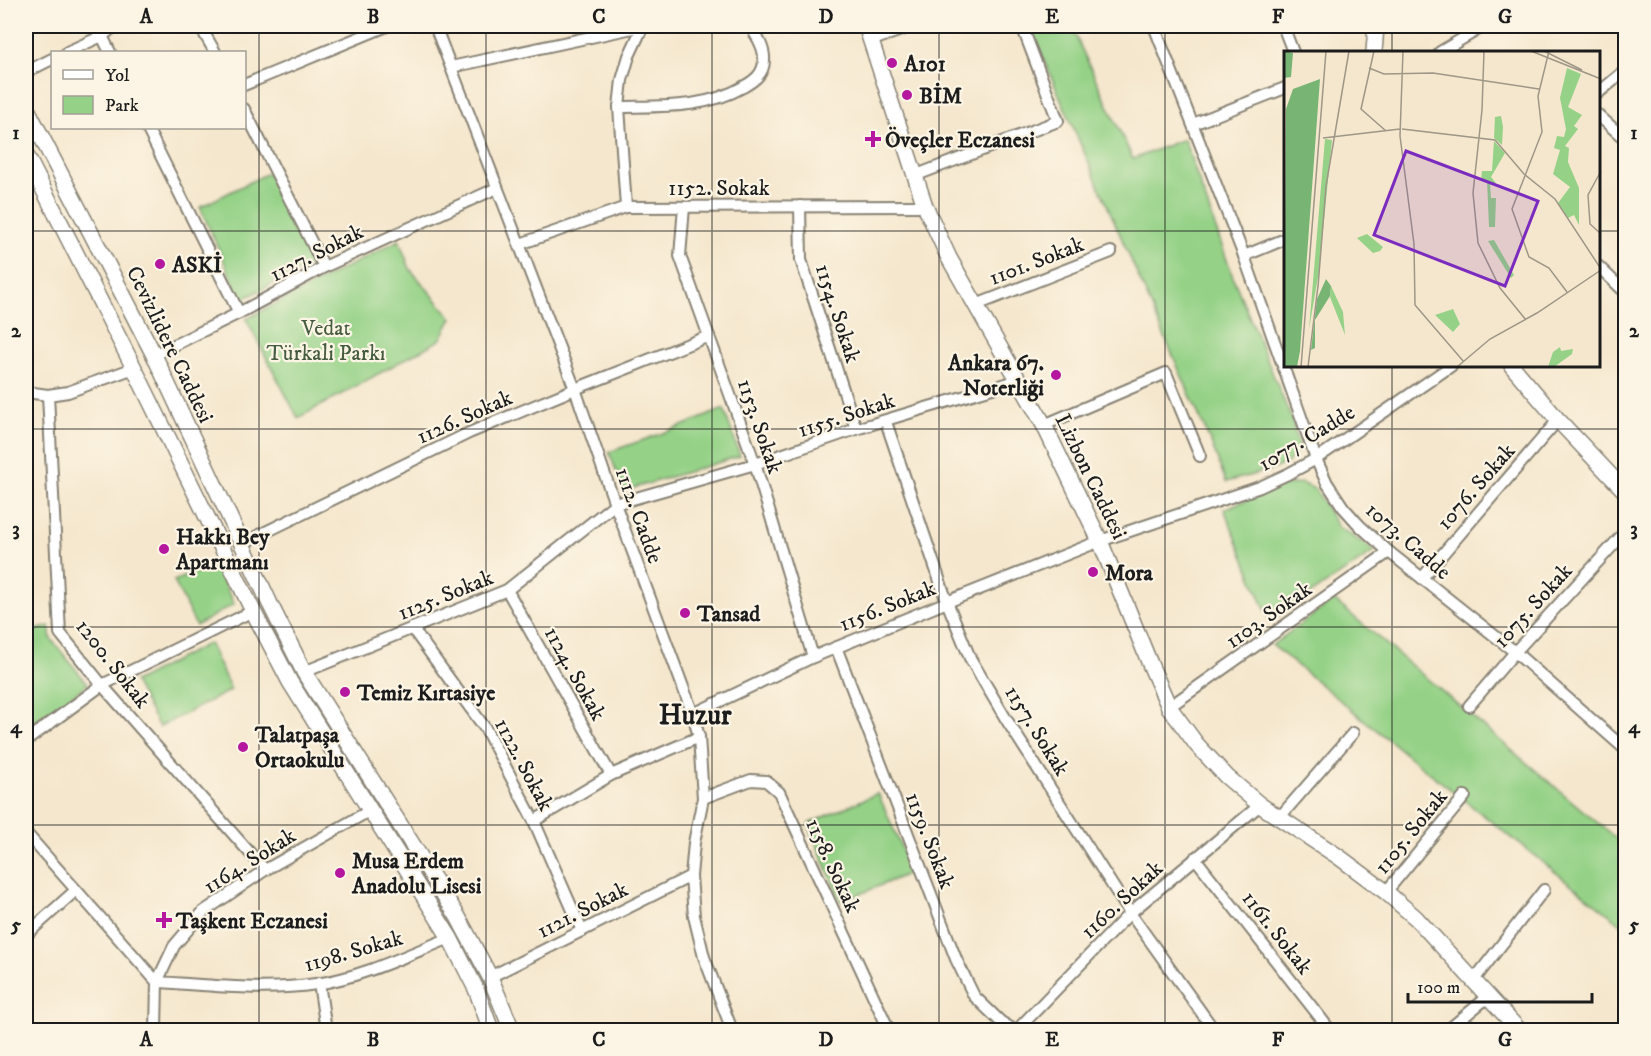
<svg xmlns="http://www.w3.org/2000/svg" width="1651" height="1056" font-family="'IM FELL DW Pica',serif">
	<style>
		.green { fill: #95d287; stroke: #587752; stroke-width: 1.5 }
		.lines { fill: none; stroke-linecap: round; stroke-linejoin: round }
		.minor-casing { stroke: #888274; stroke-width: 14 }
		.secondary-casing { stroke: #888274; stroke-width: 18 }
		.minor { stroke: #fff; stroke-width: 10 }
		.secondary { stroke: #fff; stroke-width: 15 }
		.grid { fill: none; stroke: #1c1c1c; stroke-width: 1.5; stroke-opacity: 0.55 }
		.poi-dot { fill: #b5179e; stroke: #fcf5e5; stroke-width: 2 }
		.labels { text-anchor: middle; stroke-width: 4.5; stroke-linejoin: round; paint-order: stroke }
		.poi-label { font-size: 22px; font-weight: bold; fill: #1c1c1c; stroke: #fcf5e5; text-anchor: start }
		.street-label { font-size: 22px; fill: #1c1c1c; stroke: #fcf5e5 }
		.park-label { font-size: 22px; fill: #465c41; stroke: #fcf5e5 }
		.district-label { font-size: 28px; font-weight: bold; fill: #1c1c1c; stroke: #fcf5e5 }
		.inset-road { fill: none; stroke: #9e9686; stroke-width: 1.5 }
		.view { fill: #7b2cbf; fill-opacity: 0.15; stroke: #7b2cbf; stroke-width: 3 }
		.inset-edge { fill: none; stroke: #1c1c1c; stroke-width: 3 }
		.neatline { fill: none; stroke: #1c1c1c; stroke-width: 2 }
		.grid-label { font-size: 20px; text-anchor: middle; font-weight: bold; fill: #1c1c1c }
	</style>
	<rect width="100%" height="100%" fill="#fcf5e5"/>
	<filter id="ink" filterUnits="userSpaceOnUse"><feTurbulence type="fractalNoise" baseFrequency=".0167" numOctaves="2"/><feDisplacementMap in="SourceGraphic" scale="12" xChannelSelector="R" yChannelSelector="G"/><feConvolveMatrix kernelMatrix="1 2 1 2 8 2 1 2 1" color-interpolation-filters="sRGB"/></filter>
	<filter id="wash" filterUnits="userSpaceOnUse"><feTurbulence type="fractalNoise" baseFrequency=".008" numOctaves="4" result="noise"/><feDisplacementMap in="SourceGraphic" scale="24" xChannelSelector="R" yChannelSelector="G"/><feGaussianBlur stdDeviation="1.35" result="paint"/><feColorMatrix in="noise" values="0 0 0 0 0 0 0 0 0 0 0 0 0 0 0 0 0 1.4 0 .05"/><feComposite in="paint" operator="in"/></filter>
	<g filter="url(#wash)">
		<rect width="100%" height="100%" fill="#f5e7cd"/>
		<g class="green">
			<path d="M1029 26H1071L1133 159 1184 139 1234 280 1292 420 1299 448 1289 462 1271 470 1226 482 1214 450Z"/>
			<path d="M268 173 314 263 241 300 200 207Z"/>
			<path d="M399 240 410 269 452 318 440 340 298 418 246 319Z"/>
			<path d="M724 409 740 456 624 491 609 452 669 431Z"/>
			<path d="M1301 483 1315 489 1338 527 1375 551 1270 621 1224 509 1281 486Z"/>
			<path d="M214 564 234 604 196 626 174 581Z"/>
			<path d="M1334 600 1625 846V927L1412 759 1272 645Z"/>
			<path d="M49 626 51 639 88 684 26 728V633Z"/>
			<path d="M209 643 231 690 159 727 134 682Z"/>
			<path d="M878 793 912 872 841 902 808 824Z"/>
		</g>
	</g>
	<g filter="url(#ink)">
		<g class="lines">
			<defs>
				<g id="minor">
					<path d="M200 26 215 52"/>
					<path d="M435 26 575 389 615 504 693 714 699 737 703 798 694 843 691 876 694 916 704 957 732 1030"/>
					<path d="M1154 26 1244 256 1316 459 1327 483 1343 507 1360 526 1389 552 1515 652 1626 750"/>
					<path d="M1283 26 1293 52"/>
					<path d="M102 36 110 52"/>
					<path d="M870 41 913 26"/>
					<path d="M67 52 102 36 115 26"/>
					<path d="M1440 52 1484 26"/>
					<path d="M451 67 642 26"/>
					<path d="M26 72 52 59"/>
					<path d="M244 85 387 26"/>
					<path d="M1598 93 1626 70"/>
					<path d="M619 107C661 106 705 109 743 87 754 81 764 74 764 60 765 48 756 35 750 26"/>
					<path d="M244 109 324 267"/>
					<path d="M1598 115 1626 140"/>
					<path d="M1193 124 1285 88"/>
					<path d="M147 128 239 313"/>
					<path d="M914 176 1058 121 1022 26"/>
					<path d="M800 206 801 260 856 429"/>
					<path d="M626 207 619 107 622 80 629 56 643 26"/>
					<path d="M684 207 680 256 755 464 813 657"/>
					<path d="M520 244 626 207 925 206"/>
					<path d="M1244 256 1285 239"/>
					<path d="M1598 266 1626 293"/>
					<path d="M976 305 1111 252"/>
					<path d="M154 355 239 313 324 267 497 188"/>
					<path d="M26 392 48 395 68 392 134 368"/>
					<path d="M48 395 60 633 102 685 265 870"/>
					<path d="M886 422 947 602 970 658 1006 719 1130 913 1214 1030"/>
					<path d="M1044 425 1166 373 1200 456"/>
					<path d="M241 544 469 433 575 389 709 336"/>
					<path d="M1422 578 1558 420"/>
					<path d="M507 590 611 775"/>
					<path d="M412 628 485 728 534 821 582 931"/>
					<path d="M836 647 956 959 974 996 1001 1022 1014 1030"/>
					<path d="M304 672 507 590 615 504 755 464 856 429 1019 380"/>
					<path d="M1469 706 1515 652 1626 531"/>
					<path d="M1169 707 1389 552"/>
					<path d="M693 714 813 657 947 602 1100 541 1260 487 1290 473 1316 459 1451 366"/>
					<path d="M26 741 102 685 253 611"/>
					<path d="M703 798 751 780 766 781 779 792 889 1030"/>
					<path d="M1279 818 1353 733"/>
					<path d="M534 821 611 775 699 737"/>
					<path d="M26 833 157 982C210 985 264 992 316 984 363 977 407 955 450 938"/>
					<path d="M1195 858 1330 1030"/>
					<path d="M1386 892 1465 796"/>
					<path d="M26 935 76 890"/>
					<path d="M490 977 691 876"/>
					<path d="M1474 980 1544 890"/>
					<path d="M319 983 326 1030"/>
					<path d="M26 1021 31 1030"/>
					<path d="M156 1030 157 982 174 946 203 912 265 870 369 811"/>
					<path d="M1017 1030 1130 913 1260 805"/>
					<path d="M1448 1030 1489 996"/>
				</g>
				<g id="secondary">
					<path d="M866 26 925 206 949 258 1044 425 1100 541 1150 664 1169 707 1197 745 1227 777 1260 805 1339 857 1386 892 1416 918 1519 1030"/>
					<path d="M1374 52 1376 26"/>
					<path d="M26 107 154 355 270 604 304 672 458 917 490 977 512 1030"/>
					<path d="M26 155 134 368 253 611 290 682 450 938 476 989 491 1030"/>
					<path d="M1512 366 1558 420 1626 492"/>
				</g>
			</defs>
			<use href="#minor" class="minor-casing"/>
			<use href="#secondary" class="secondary-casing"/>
			<use href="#minor" class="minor"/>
			<use href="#secondary" class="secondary"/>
		</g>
	</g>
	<path class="grid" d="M259 26V1030M486 26V1030M712 26V1030M939 26V1030M1165 26V1030M1392 26V52M26 231H1285M1598 231H1626M1392 366V1030M26 429H1626M26 627H1626M26 825H1626"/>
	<g class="poi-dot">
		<circle cx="892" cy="63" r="6"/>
		<circle cx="907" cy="95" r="6"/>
		<path d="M870 130h6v6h6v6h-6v6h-6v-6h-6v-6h6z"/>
		<circle cx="160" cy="264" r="6"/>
		<circle cx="1056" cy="375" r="6"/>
		<circle cx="164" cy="549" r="6"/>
		<circle cx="1093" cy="572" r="6"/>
		<circle cx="685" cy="613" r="6"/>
		<circle cx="345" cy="692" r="6"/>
		<circle cx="243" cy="747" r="6"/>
		<circle cx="340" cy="873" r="6"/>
		<path d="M161 911h6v6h6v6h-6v6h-6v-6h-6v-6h6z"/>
	</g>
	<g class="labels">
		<g class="poi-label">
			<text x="904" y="71">A101</text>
			<text x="919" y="103">BİM</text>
			<text x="885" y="147">Öveçler Eczanesi</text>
			<text x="172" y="272">ASKİ</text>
			<text x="1044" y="370" text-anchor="end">Ankara 67.<tspan x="1044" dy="25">Noterliği</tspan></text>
			<text x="176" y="544">Hakkı Bey<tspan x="176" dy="25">Apartmanı</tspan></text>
			<text x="1105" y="580">Mora</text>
			<text x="697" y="621">Tansad</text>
			<text x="357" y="700">Temiz Kırtasiye</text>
			<text x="255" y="742">Talatpaşa<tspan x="255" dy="25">Ortaokulu</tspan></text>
			<text x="352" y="868">Musa Erdem<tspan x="352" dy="25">Anadolu Lisesi</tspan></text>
			<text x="176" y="928">Taşkent Eczanesi</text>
		</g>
		<g class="street-label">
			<text x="719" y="195">1152. Sokak</text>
			<text transform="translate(316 252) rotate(-27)" y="8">1127. Sokak</text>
			<text transform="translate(1036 260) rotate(-21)" y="8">1101. Sokak</text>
			<text transform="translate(839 313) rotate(72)" y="8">1154. Sokak</text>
			<text transform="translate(171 344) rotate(64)" y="8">Cevizlidere Caddesi</text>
			<text transform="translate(846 414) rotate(-18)" y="8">1155. Sokak</text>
			<text transform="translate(464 416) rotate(-24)" y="8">1126. Sokak</text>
			<text transform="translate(761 426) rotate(71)" y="8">1153. Sokak</text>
			<text transform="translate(1306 437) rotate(-31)" y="8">1077. Cadde</text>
			<text transform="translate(1092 476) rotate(64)" y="8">Lizbon Caddesi</text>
			<text transform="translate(1475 486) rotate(-49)" y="8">1076. Sokak</text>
			<text transform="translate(640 515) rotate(70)" y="8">1112. Cadde</text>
			<text transform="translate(1409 540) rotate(41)" y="8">1073. Cadde</text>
			<text transform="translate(445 594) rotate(-22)" y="8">1125. Sokak</text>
			<text transform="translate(887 605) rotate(-22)" y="8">1156. Sokak</text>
			<text transform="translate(1532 605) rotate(-48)" y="8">1075. Sokak</text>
			<text transform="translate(1268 614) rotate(-35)" y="8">1103. Sokak</text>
			<text transform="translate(114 663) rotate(52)" y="8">1200. Sokak</text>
			<text transform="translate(576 673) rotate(61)" y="8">1124. Sokak</text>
			<text transform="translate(1038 730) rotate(58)" y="8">1157. Sokak</text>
			<text transform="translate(525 764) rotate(62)" y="8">1122. Sokak</text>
			<text transform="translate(1410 831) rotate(-51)" y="8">1105. Sokak</text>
			<text transform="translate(931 840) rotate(69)" y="8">1159. Sokak</text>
			<text transform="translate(249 860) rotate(-32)" y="8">1164. Sokak</text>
			<text transform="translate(834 865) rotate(65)" y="8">1158. Sokak</text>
			<text transform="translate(1121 899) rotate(-43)" y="8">1160. Sokak</text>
			<text transform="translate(582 909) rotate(-27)" y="8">1121. Sokak</text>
			<text transform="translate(1278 932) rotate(52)" y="8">1161. Sokak</text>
			<text transform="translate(353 950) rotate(-16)" y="8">1198. Sokak</text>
		</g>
		<g class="park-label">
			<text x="326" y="335">Vedat<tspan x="326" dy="25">Türkali Parkı</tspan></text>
		</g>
		<g class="district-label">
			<text x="695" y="724">Huzur</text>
		</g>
	</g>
	<g transform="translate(1284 51)">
		<rect width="316" height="316" fill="#f5e7cd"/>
		<path d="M283 17 297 23 284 56 298 64 290 75 294 78 281 95 285 97 284 111 295 137V174L290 164 284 167 274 152 286 136 269 123 276 99 270 97 273 85 280 86 282 78 276 47ZM217 65 219 76 218 94 210 87 211 66ZM41 88 48 89 35 220 25 278ZM210 90 221 102 207 126 212 132H206L207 147H212L211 176H205L203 129H197L198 120H208ZM83 183 99 196 96 200 89 202 73 187ZM210 189 230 224 227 227 204 190ZM47 235 59 261 61 284 46 246ZM169 258 176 273 169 281 151 264ZM276 296 277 300 289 298 288 303 270 316H264L269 301Z" fill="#95d287"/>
		<path d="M0 0 9 2 7 26 0 27ZM36 28 16 300 13 316H0L2 58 9 38ZM42 228 47 235 46 245 31 269V297L27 299 33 248Z" fill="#78b474"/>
		<path class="inset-road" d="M90 0 77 58 102 80M119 0 116 85 130 193 131 254 180 311M200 0 198 59 189 142 194 192 216 237 242 269M247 0 317 28M260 0 298 19M265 0 254 45 258 81 228 158 245 206 265 217 283 241M85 17 100 23 149 22 255 38M118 78 211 89 240 123 271 148 317 218M39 87 116 78M317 120 304 144 306 173 317 183M34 236 42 135 65 0M17 316 42 0M24 316 34 235M173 316 206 288 253 262 317 219"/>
		<path class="view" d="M122 100 254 150 221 235 90 184Z"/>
		<rect width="316" height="316" class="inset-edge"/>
	</g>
	<rect width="1651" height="1056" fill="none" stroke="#fcf5e5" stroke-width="66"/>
	<rect x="51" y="51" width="195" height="78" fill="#fcf5e5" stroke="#a29e95" stroke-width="1.5"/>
	<rect x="63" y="70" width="30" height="9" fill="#ffffff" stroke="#a29e95" stroke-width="1.5"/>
	<text x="105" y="81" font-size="18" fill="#1c1c1c">Yol</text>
	<rect x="63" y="96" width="30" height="18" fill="#95d287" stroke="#a29e95" stroke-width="1.5"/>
	<text x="105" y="111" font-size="18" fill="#1c1c1c">Park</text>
	<path d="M1408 993v9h184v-9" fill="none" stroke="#1c1c1c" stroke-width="3"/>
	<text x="1417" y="993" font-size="18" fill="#1c1c1c" stroke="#fcf5e5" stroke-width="4.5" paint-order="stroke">100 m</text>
	<rect x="33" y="33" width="1585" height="990" class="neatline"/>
	<g class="grid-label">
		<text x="146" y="23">A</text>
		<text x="373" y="23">B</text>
		<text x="599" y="23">C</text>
		<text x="826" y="23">D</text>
		<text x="1052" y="23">E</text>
		<text x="1278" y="23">F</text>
		<text x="1505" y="23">G</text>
		<text x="16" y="139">1</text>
		<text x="1634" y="139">1</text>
		<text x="16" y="337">2</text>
		<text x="1634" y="337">2</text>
		<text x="16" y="535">3</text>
		<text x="1634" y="535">3</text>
		<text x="16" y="733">4</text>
		<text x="1634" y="733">4</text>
		<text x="16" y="931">5</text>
		<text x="1634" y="931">5</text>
		<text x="146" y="1046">A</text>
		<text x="373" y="1046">B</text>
		<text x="599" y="1046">C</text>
		<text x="826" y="1046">D</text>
		<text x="1052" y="1046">E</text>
		<text x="1278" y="1046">F</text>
		<text x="1505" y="1046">G</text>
	</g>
</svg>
